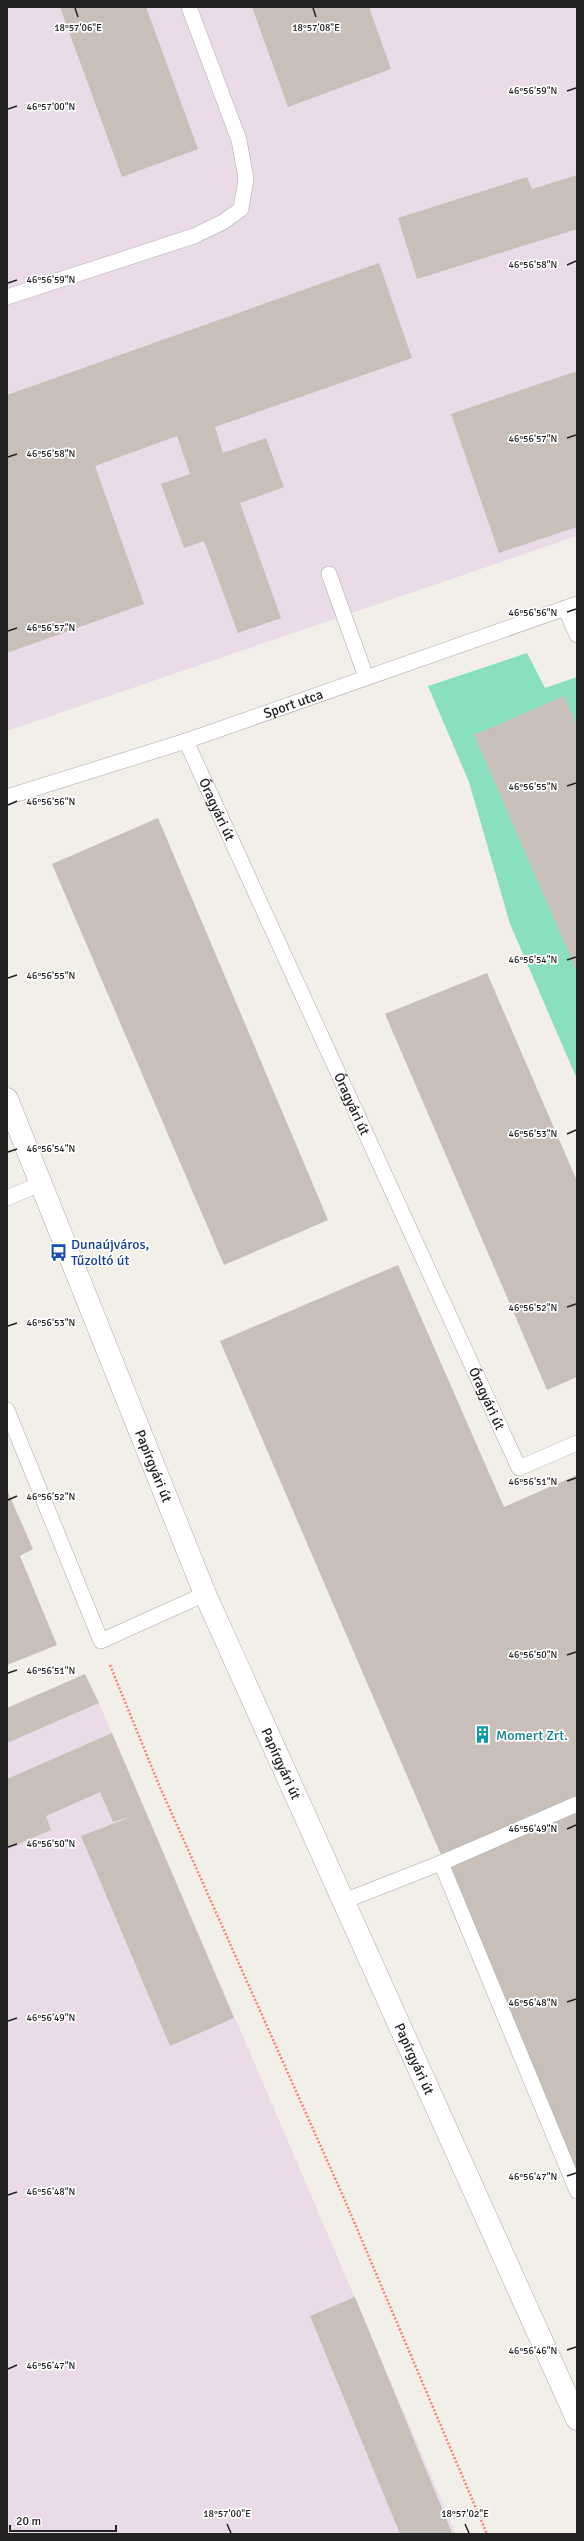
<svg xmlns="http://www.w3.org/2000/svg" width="584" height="2541" font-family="Signika,sans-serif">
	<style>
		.industrial { fill: #ebdbe8 }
		.pitch { fill: #88e0be }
		.building { fill: #c7bfb8 }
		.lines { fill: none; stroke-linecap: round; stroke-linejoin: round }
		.service-casing { stroke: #a9a9a9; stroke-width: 16 }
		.tertiary-casing { stroke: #a9a9a9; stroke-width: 23 }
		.path { stroke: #fa8072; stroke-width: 2.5; stroke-dasharray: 2 2; stroke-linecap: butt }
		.service { stroke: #fff; stroke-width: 15 }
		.tertiary { stroke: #fff; stroke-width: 22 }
		.ticks { fill: none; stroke: #222; stroke-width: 1.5 }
		.labels { text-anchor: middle; stroke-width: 3.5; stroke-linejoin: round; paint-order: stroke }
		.street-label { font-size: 14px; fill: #222; stroke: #fff }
		.transit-label { font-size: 14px; fill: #164399; stroke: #fff; text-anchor: start }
		.culture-label { font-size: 14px; fill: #0d838f; stroke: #fff; text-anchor: start }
		.ticks-label { font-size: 10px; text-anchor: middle; fill: #222; stroke: #fff; stroke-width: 3.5; stroke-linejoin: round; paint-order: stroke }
	</style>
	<rect width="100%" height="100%" fill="#f2efe9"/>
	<g class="industrial">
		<path d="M7 7H577V536L7 731Z"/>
		<path d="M99 1703 239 2027 456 2534H7V1743Z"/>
	</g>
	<path class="pitch" d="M527 653 545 688 577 677V1079L510 924 469 782 428 686Z"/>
	<g class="building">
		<path d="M60 7H146L198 149 122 177Z"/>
		<path d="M252 7H369L391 69 288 107Z"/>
		<path d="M577 175V229L417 279 398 218 527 177 532 189Z"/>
		<path d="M379 263 412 358 215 427 223 453 266 438 284 487 240 503 281 618 238 633 204 541 184 548 161 484 190 474 177 436 95 466 144 604 7 653V395Z"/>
		<path d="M577 371V527L499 553 451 414Z"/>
		<path d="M564 696 577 726V972L474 735Z"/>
		<path d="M158 818 328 1220 224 1265 52 864Z"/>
		<path d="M487 973 577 1181V1377L547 1390 385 1014Z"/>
		<path d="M398 1265 504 1507 577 1475V2171L220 1341Z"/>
		<path d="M7 1490 33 1549 20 1556 57 1645 7 1665Z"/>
		<path d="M85 1674 99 1703 7 1743V1708Z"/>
		<path d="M112 1733 234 2018 170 2046 81 1836 133 1816 113 1822 100 1792 46 1816 51 1830 7 1849V1779Z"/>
		<path d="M355 2297 452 2533 400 2534 310 2316Z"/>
	</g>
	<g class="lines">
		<defs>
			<g id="service">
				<path d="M7 297 194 236 223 222 241 209 246 179 239 140 189 7"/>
				<path d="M329 574 366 677"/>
				<path d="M565 608 577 635"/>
				<path id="s1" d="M186 741 519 1468 577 1443"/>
				<path id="s2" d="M7 797 186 741 577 604"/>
				<path d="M7 1198 40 1184"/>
				<path d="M7 1410 101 1641 205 1594"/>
				<path d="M441 1863 577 1804"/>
				<path d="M344 1901 441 1863 577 2191"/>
			</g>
			<g id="tertiary">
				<path id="s3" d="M7 1099 205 1594 577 2419"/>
			</g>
		</defs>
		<use href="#service" class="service-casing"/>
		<use href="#tertiary" class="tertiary-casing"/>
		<path class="path" d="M110 1665 159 1785 343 2196 487 2534"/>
		<use href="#service" class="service"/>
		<use href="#tertiary" class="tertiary"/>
	</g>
	<path class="ticks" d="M75 8 78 17M313 8 316 17M567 91 576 88M8 109 17 106M567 265 576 261M8 283 17 280M567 438 576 435M8 457 17 454M567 612 576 609M8 631 17 628M567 786 576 783M8 805 17 801M567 960 576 957M8 978 17 975M567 1134 576 1130M8 1152 17 1149M567 1307 576 1304M8 1326 17 1323M567 1481 576 1478M8 1500 17 1496M567 1655 576 1652M8 1673 17 1670M567 1829 576 1825M8 1847 17 1844M567 2002 576 1999M8 2021 17 2018M567 2176 576 2173M8 2195 17 2192M567 2350 576 2347M8 2369 17 2365M227 2524 231 2533M465 2524 469 2533"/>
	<defs>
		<symbol id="bus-bare" viewBox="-9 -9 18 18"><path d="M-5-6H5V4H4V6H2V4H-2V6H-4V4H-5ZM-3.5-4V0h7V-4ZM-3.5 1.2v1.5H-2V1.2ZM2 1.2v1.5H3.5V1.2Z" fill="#1a4fb4" stroke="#fff" stroke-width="2.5" paint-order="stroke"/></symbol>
		<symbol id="building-bare" viewBox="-9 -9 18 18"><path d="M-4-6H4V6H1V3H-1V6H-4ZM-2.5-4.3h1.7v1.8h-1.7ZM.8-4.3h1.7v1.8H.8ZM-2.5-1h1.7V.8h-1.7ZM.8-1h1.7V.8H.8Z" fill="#0f9aa8" stroke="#fff" stroke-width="2.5" paint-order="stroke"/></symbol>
	</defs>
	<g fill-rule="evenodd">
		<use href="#bus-bare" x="46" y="1240" width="25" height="25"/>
		<use href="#building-bare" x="470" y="1722" width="25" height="25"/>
	</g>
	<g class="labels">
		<g class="street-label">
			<text dy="5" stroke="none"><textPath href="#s2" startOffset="301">Sport utca</textPath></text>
			<text dy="5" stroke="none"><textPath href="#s1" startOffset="75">Óragyári út</textPath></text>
			<text dy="5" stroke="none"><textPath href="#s1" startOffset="399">Óragyári út</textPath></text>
			<text dy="5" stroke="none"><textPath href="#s1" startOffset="723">Óragyári út</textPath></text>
			<text dy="5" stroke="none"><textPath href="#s3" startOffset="395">Papírgyári út</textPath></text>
			<text dy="5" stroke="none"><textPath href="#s3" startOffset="719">Papírgyári út</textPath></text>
			<text dy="5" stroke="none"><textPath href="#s3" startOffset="1043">Papírgyári út</textPath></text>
		</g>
		<g class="transit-label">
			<text x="71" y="1249">Dunaújváros,<tspan x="71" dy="16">Tűzoltó út</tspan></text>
		</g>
		<g class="culture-label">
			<text x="496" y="1740">Momert Zrt.</text>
		</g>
	</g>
	<g class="ticks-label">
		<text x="78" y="31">18°57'06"E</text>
		<text x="316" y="31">18°57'08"E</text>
		<text x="533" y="94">46°56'59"N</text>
		<text x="51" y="110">46°57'00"N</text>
		<text x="533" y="268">46°56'58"N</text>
		<text x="51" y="283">46°56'59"N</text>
		<text x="533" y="442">46°56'57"N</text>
		<text x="51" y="457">46°56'58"N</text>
		<text x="533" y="616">46°56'56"N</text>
		<text x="51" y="631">46°56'57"N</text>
		<text x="533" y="790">46°56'55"N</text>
		<text x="51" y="805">46°56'56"N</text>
		<text x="533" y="963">46°56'54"N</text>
		<text x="51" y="979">46°56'55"N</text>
		<text x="533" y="1137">46°56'53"N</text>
		<text x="51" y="1152">46°56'54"N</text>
		<text x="533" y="1311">46°56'52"N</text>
		<text x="51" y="1326">46°56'53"N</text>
		<text x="533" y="1485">46°56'51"N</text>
		<text x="51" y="1500">46°56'52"N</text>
		<text x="533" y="1658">46°56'50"N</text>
		<text x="51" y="1674">46°56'51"N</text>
		<text x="533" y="1832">46°56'49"N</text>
		<text x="51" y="1847">46°56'50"N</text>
		<text x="533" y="2006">46°56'48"N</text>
		<text x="51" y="2021">46°56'49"N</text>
		<text x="533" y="2180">46°56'47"N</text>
		<text x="51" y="2195">46°56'48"N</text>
		<text x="533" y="2354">46°56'46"N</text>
		<text x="51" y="2369">46°56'47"N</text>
		<text x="227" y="2517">18°57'00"E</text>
		<text x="465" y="2517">18°57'02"E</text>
	</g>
	<rect width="584" height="2541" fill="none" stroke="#222222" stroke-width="16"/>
	<path d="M10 2525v6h106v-6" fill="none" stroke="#222222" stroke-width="2"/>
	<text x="16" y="2525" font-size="12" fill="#222222" stroke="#ffffff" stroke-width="3" paint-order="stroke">20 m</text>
</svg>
